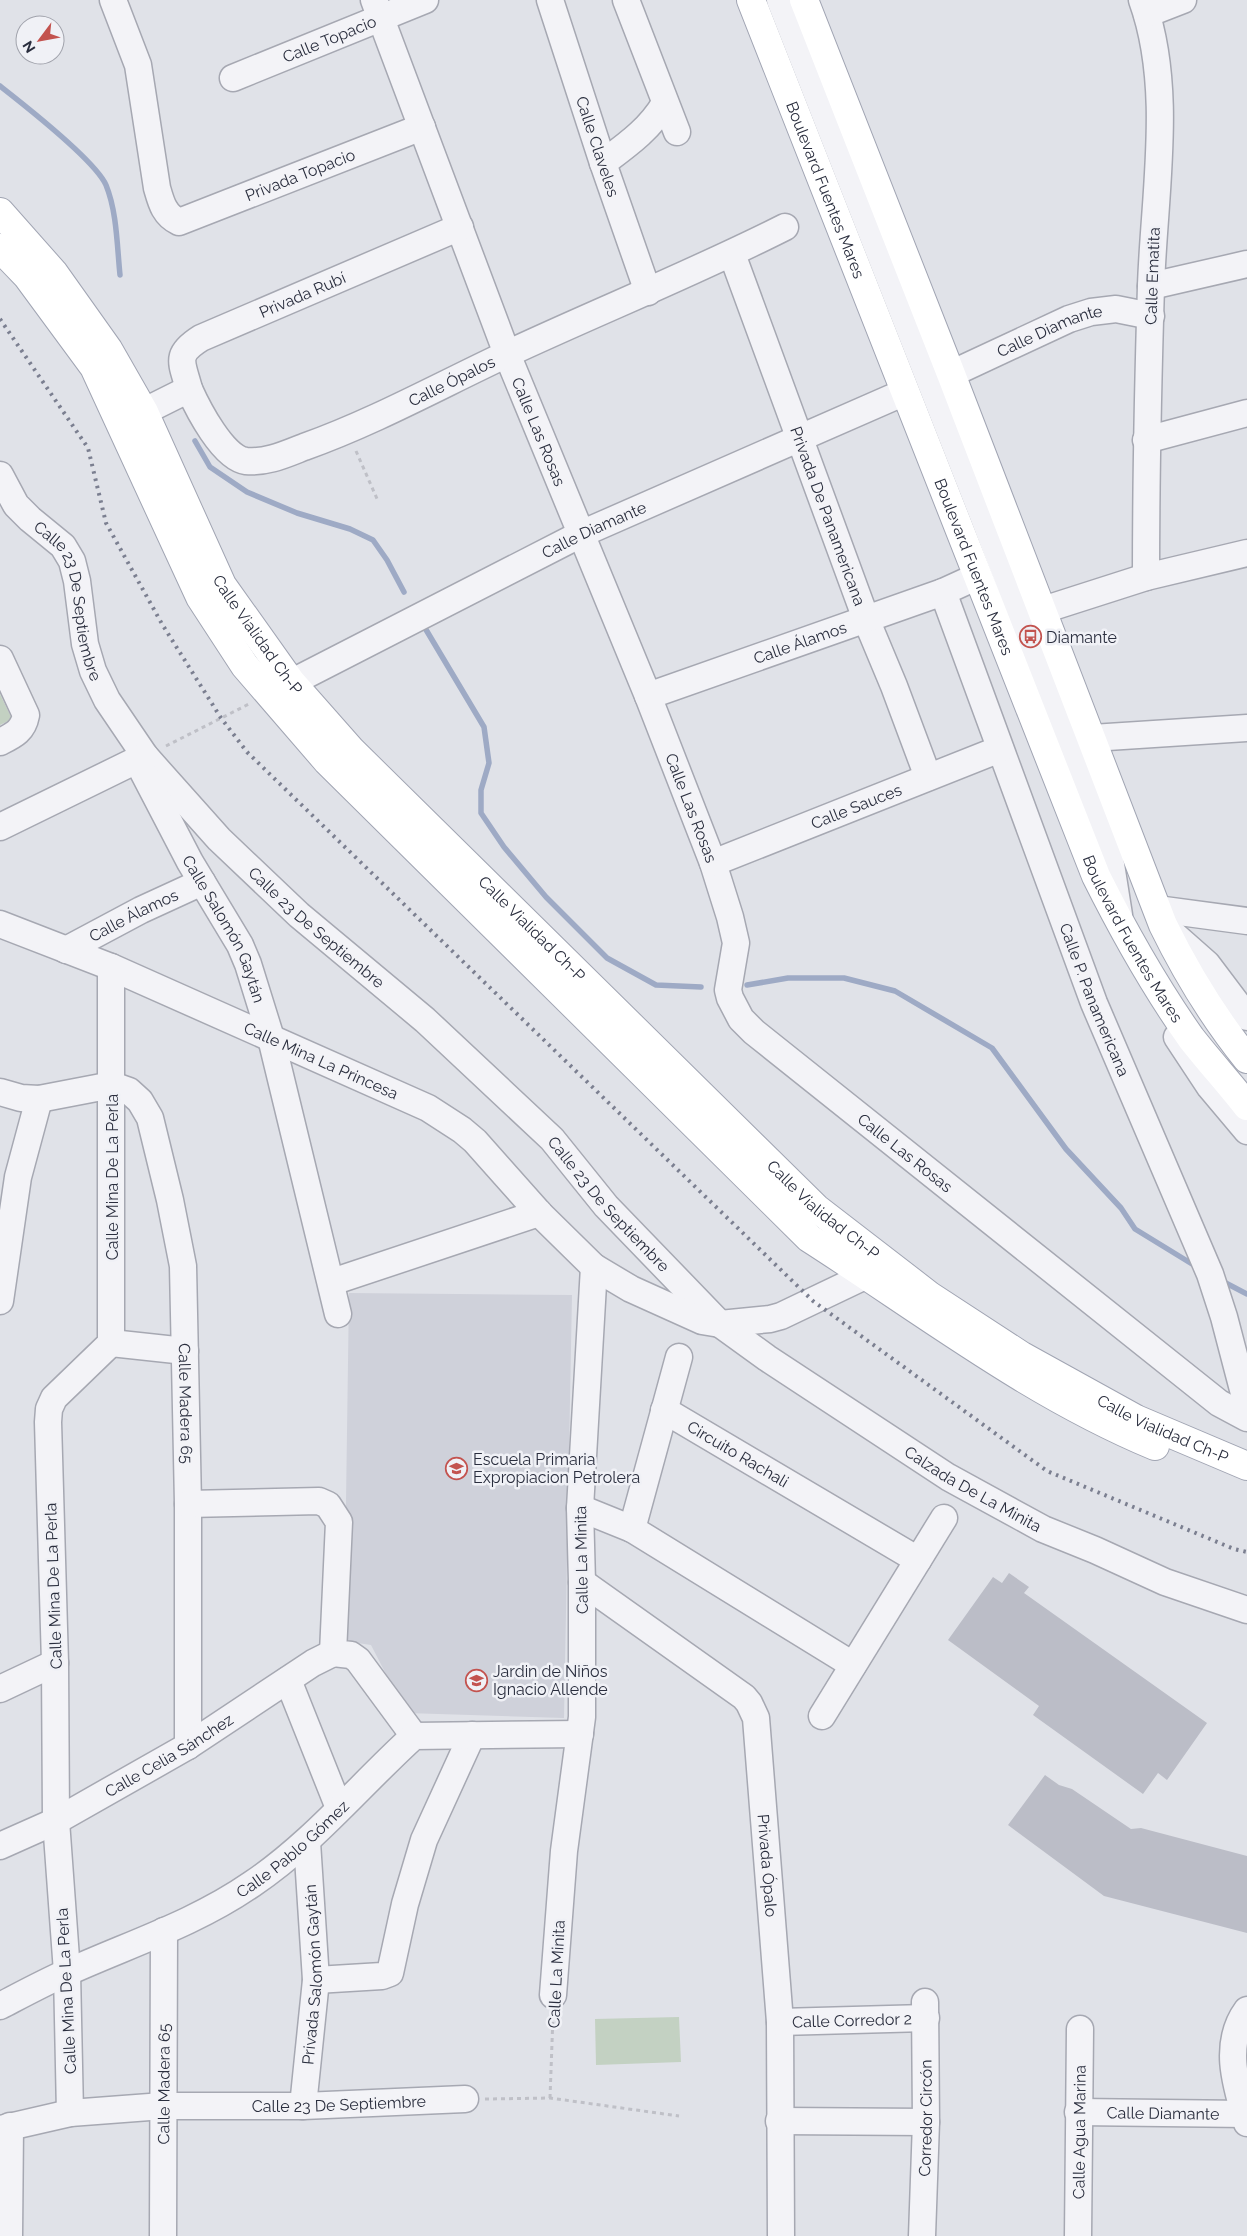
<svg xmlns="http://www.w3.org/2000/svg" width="1247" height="2236" font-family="Raleway,sans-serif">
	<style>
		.built { fill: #cfd1da }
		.green { fill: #c3d1c2 }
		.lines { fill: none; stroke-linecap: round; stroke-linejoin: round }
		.stream { stroke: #9eaac5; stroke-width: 5.5 }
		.building { fill: #bbbdc7 }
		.minor-casing { stroke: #a6a8b2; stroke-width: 29 }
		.major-casing { stroke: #a1a5b3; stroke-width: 30 }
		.path { stroke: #bfc0c7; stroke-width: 3; stroke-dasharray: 4 4; stroke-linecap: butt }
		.minor { stroke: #f3f3f7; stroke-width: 26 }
		.major { stroke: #fff; stroke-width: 28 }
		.rail { stroke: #7b7f90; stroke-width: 4; stroke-dasharray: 2.5 5; stroke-linecap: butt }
		.labels { text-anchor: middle; stroke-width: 5; stroke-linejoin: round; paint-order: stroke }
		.street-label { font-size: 16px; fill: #2a2e3e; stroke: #f0f1f6 }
		.poi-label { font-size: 16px; fill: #2a2e3e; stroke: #f0f1f6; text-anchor: start }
	</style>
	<rect width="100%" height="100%" fill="#e0e2e8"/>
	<path class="built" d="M349 1293 572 1295 564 1718 406 1713 371 1645 344 1641Z"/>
	<g class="green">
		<path d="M0 694 12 719 0 725Z"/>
		<path d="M679 2017 681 2062 596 2065 595 2019Z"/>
	</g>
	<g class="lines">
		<g class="stream">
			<path d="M0 86C23 104 95 160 106 185 117 212 117 246 120 275"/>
			<path d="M195 441 210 467 247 492 297 513 350 529 373 540 387 560 404 592"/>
			<path d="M425 628 484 727 489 763 481 790V813L504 847 546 897 607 958 656 985 701 987"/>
			<path d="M747 985 788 978H844L895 991 992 1048 1066 1149 1121 1208 1135 1229 1197 1267"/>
			<path d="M1222 1281 1247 1294"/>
		</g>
	</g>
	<g class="building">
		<path d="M1009 1573 1029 1587 1024 1593 1207 1723 1167 1780 1158 1773 1143 1794 1033 1715 1039 1706 948 1640 993 1577 1002 1583Z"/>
		<path d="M1045 1775 1059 1785 1072 1789 1131 1829 1141 1828 1247 1856V1933L1104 1896 1008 1825Z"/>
	</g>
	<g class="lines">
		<defs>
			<g id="minor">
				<path id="s1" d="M113 0 138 65 157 188C161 202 164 215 179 222L422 127"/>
				<path id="s2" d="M374 0 507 354 648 696 713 863 730 917 736 943 728 990 730 998 741 1019 754 1032 1219 1403 1247 1418"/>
				<path id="s3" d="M550 0 603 163 648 292"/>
				<path d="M626 0 677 132"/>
				<path d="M780 0 984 518 1107 839 1119 915"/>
				<path d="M1142 0C1174 88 1154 193 1151 286 1148 383 1146 480 1146 577"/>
				<path d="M1147 14 1183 0"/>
				<path id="s4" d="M233 78 425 0"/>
				<path d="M603 163C627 145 650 129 665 103"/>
				<path id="s5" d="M732 254 866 619 894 686 928 777"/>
				<path d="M1151 286 1247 264"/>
				<path id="s6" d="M951 374 1069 319 1091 312 1116 309 1151 316"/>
				<path id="s7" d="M189 389C182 362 174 355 201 338L460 227"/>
				<path id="s8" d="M125 421 189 389C198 409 223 458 246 461 267 463 286 454 304 447 374 422 439 386 507 354 599 311 694 273 785 227"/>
				<path d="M1146 440 1247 413"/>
				<path id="s9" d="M0 475 16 505 30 519 63 546 72 561 77 581 85 644 93 671 107 700 145 756 219 839 299 915 425 1020 552 1139 606 1206 720 1324 767 1358 948 1477 1043 1529 1095 1550 1165 1582 1247 1610"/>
				<path id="s10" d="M943 592 1094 1003 1210 1274 1224 1317 1247 1405"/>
				<path d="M1043 610 1146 577 1247 553"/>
				<path d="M0 659 26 715C23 731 14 735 0 742"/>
				<path id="s11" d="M271 693 581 534 905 392"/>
				<path id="s12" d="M648 696 943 592 978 576"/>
				<path d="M1092 738 1247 728"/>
				<path id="s13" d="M139 764 190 862 240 945 248 964 271 1038 338 1314"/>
				<path d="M0 827 145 756"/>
				<path id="s14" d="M713 863 1000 749"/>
				<path d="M1157 909 1247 921"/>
				<path id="s15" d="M0 924 111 967 428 1108 462 1130 475 1141 539 1213 594 1267 631 1289 702 1321 720 1324 770 1319 781 1316 867 1275 881 1263"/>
				<path d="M1164 926 1207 964 1247 1017"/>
				<path id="s16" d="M66 950 141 910 202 882"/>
				<path d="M1177 1037 1210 1087 1247 1131"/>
				<path id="s17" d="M0 1092 21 1098 39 1099 112 1085 129 1091 140 1101 150 1118 170 1200 183 1266 188 1504V1746"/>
				<path d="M332 1282 539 1213"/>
				<path d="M0 1301 18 1177 39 1099"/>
				<path d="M111 1343 185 1351"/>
				<path id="s18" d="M664 1410 918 1560"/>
				<path d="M188 1504 319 1501 328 1505 339 1522 333 1653 351 1655 358 1660 414 1736"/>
				<path d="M580 1508 632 1529 853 1665"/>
				<path d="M632 1529 679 1357"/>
				<path id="s19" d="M582 1582 744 1697 749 1703 756 1718 780 2022 781 2236"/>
				<path d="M288 1680 339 1808"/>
				<path d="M0 1689 55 1663"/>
				<path d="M822 1716 944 1518"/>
				<path id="s20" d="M0 1846 56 1821 188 1746 313 1663 333 1653"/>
				<path d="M316 1980 382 1976 390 1973 405 1904 424 1840 472 1735"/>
				<path d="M553 1995 564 1851 582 1717V1582L580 1508 594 1267"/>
				<path id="s21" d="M0 2006C23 1994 45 1982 68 1972 130 1944 196 1923 252 1884 313 1843 360 1785 414 1736L580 1734"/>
				<path d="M1247 2010C1222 2044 1236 2086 1247 2123"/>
				<path id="s22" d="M780 2022 926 2018"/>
				<path id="s23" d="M303 2106 316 1980 307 1842"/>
				<path id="s24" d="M1078 2112 1247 2114"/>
				<path d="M70 2113 67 1972 56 1821 55 1663 48 1422 49 1409 54 1398 111 1343V967"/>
				<path d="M779 2121 926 2122"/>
				<path id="s25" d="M0 2129 70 2113 163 2106H303L465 2099"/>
				<path d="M9 2236 10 2126"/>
				<path id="s26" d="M163 2236 164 1931"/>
				<path id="s27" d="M922 2236 926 2122 925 2002"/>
				<path id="s28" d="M1078 2236 1080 2029"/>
			</g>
			<g id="major">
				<path id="s29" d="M751 0 1096 876C1124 932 1155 987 1191 1038 1209 1061 1229 1083 1247 1106"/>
				<path d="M804 0 951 374 1163 925C1186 972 1214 1018 1247 1059"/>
				<path id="s30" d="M0 212 54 273 108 349 144 412 222 585 291 682 351 750 816 1208 930 1296 1022 1356 1136 1419 1247 1466"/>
				<path d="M0 248 27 276 94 367 200 597 245 666 327 761 809 1238C923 1311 1030 1394 1155 1446"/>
			</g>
		</defs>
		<use href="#minor" class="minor-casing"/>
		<use href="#major" class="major-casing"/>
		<g class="path">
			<path d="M356 451 378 501"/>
			<path d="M166 746 249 704"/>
			<path d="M550 2098 553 2016"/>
			<path d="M485 2099 550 2098 679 2116"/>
		</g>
		<use href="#minor" class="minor"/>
		<use href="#major" class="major"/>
		<path class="rail" d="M0 319 88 448 106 523 162 624 221 718 247 752 813 1301 1047 1471 1234 1549 1247 1552"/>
	</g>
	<defs>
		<symbol id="bus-ring" viewBox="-11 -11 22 22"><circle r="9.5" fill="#f0f1f6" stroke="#c3534f" stroke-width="1.5"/><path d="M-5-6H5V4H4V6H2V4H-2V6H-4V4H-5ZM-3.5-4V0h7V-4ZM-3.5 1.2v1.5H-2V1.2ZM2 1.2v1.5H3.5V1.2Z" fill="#c3534f"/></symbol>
		<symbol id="school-ring" viewBox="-11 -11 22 22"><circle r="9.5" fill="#f0f1f6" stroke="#c3534f" stroke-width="1.5"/><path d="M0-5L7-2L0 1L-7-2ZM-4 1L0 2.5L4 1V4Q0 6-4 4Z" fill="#c3534f"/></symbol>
	</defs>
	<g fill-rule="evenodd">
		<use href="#bus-ring" x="1018" y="624" width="25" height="25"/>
		<use href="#school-ring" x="444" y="1456" width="25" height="25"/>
		<use href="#school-ring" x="464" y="1668" width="25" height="25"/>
	</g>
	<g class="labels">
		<g class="street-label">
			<text dy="6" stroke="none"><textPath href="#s4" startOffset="104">Calle Topacio</textPath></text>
			<text dy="6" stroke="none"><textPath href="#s3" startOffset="154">Calle Claveles</textPath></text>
			<text dy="6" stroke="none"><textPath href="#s1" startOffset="366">Privada Topacio</textPath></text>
			<text dy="6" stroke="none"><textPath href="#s29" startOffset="204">Boulevard Fuentes Mares</textPath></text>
			<text transform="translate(1152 276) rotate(-88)" y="6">Calle Ematita</text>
			<text dy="6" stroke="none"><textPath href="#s7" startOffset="170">Privada Rubí</textPath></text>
			<text dy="6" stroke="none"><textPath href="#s6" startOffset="108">Calle Diamante</textPath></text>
			<text dy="6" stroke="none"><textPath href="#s8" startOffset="388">Calle Ópalos</textPath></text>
			<text dy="6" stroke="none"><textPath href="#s2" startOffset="462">Calle Las Rosas</textPath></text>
			<text dy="6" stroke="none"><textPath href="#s5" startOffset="279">Privada De Panamericana</textPath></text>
			<text dy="6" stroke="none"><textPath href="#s11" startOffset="362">Calle Diamante</textPath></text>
			<text dy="6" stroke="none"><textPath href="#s29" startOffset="609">Boulevard Fuentes Mares</textPath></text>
			<text dy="6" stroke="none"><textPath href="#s9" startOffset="149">Calle 23 De Septiembre</textPath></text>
			<text dy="6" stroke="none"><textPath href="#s30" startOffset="498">Calle Vialidad Ch-P</textPath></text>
			<text dy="6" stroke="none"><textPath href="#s12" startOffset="161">Calle Álamos</textPath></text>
			<text dy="6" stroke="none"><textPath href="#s14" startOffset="154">Calle Sauces</textPath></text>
			<text dy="6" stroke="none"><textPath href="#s2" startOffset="868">Calle Las Rosas</textPath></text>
			<text dy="6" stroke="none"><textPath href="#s16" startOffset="76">Calle Álamos</textPath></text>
			<text dy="6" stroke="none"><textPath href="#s9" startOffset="569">Calle 23 De Septiembre</textPath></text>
			<text dy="6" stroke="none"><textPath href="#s13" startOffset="186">Calle Salomón Gaytán</textPath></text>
			<text dy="6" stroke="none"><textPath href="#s30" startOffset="901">Calle Vialidad Ch-P</textPath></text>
			<text dy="6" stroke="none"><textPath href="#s29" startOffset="1014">Boulevard Fuentes Mares</textPath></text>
			<text dy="6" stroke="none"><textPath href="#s10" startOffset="435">Calle P. Panamericana</textPath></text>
			<text dy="6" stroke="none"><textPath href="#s15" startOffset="349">Calle Mina La Princesa</textPath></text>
			<text dy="6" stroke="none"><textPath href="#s2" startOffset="1302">Calle Las Rosas</textPath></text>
			<text transform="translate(112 1177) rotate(-90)" y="6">Calle Mina De La Perla</text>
			<text dy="6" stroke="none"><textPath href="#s9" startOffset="972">Calle 23 De Septiembre</textPath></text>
			<text dy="6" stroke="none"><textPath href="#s30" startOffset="1306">Calle Vialidad Ch-P</textPath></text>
			<text dy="6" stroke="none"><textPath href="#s17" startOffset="456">Calle Madera 65</textPath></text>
			<text dy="6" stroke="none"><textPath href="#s30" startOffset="1712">Calle Vialidad Ch-P</textPath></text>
			<text dy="6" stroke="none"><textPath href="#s18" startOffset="86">Circuito Rachali</textPath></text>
			<text dy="6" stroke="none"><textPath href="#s9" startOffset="1438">Calzada De La Minita</textPath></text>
			<text transform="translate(581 1560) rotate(-91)" y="6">Calle La Minita</text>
			<text transform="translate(53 1586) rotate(-92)" y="6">Calle Mina De La Perla</text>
			<text dy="6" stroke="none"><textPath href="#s20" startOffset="192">Calle Celia Sánchez</textPath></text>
			<text dy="6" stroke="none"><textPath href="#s21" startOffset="334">Calle Pablo Gómez</textPath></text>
			<text dy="6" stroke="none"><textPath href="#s19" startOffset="371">Privada Ópalo</textPath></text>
			<text dy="6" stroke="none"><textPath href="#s23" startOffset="132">Privada Salomón Gaytán</textPath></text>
			<text transform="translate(556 1974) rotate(-87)" y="6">Calle La Minita</text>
			<text transform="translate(66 1991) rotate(-93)" y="6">Calle Mina De La Perla</text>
			<text dy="6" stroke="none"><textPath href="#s22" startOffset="72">Calle Corredor 2</textPath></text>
			<text dy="6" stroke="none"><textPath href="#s26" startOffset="152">Calle Madera 65</textPath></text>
			<text dy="6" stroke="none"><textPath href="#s25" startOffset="341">Calle 23 De Septiembre</textPath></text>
			<text dy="6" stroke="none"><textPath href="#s24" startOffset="85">Calle Diamante</textPath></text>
			<text dy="6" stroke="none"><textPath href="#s27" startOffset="118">Corredor Circón</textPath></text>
			<text dy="6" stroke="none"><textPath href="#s28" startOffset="104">Calle Agua Marina</textPath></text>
		</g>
		<g class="poi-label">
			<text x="1046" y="643">Diamante</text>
			<text x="473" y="1465">Escuela Primaria<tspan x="473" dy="18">Expropiacion Petrolera</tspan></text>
			<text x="493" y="1677">Jardin de Niños<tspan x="493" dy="18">Ignacio Allende</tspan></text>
		</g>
	</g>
	<g transform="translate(40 40) rotate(238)"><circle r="24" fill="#f0f1f6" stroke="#a1a3ac"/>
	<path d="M0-4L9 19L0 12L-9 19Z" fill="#c3534f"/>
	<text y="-8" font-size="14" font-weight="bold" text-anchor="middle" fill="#2a2e3e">N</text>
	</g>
</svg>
